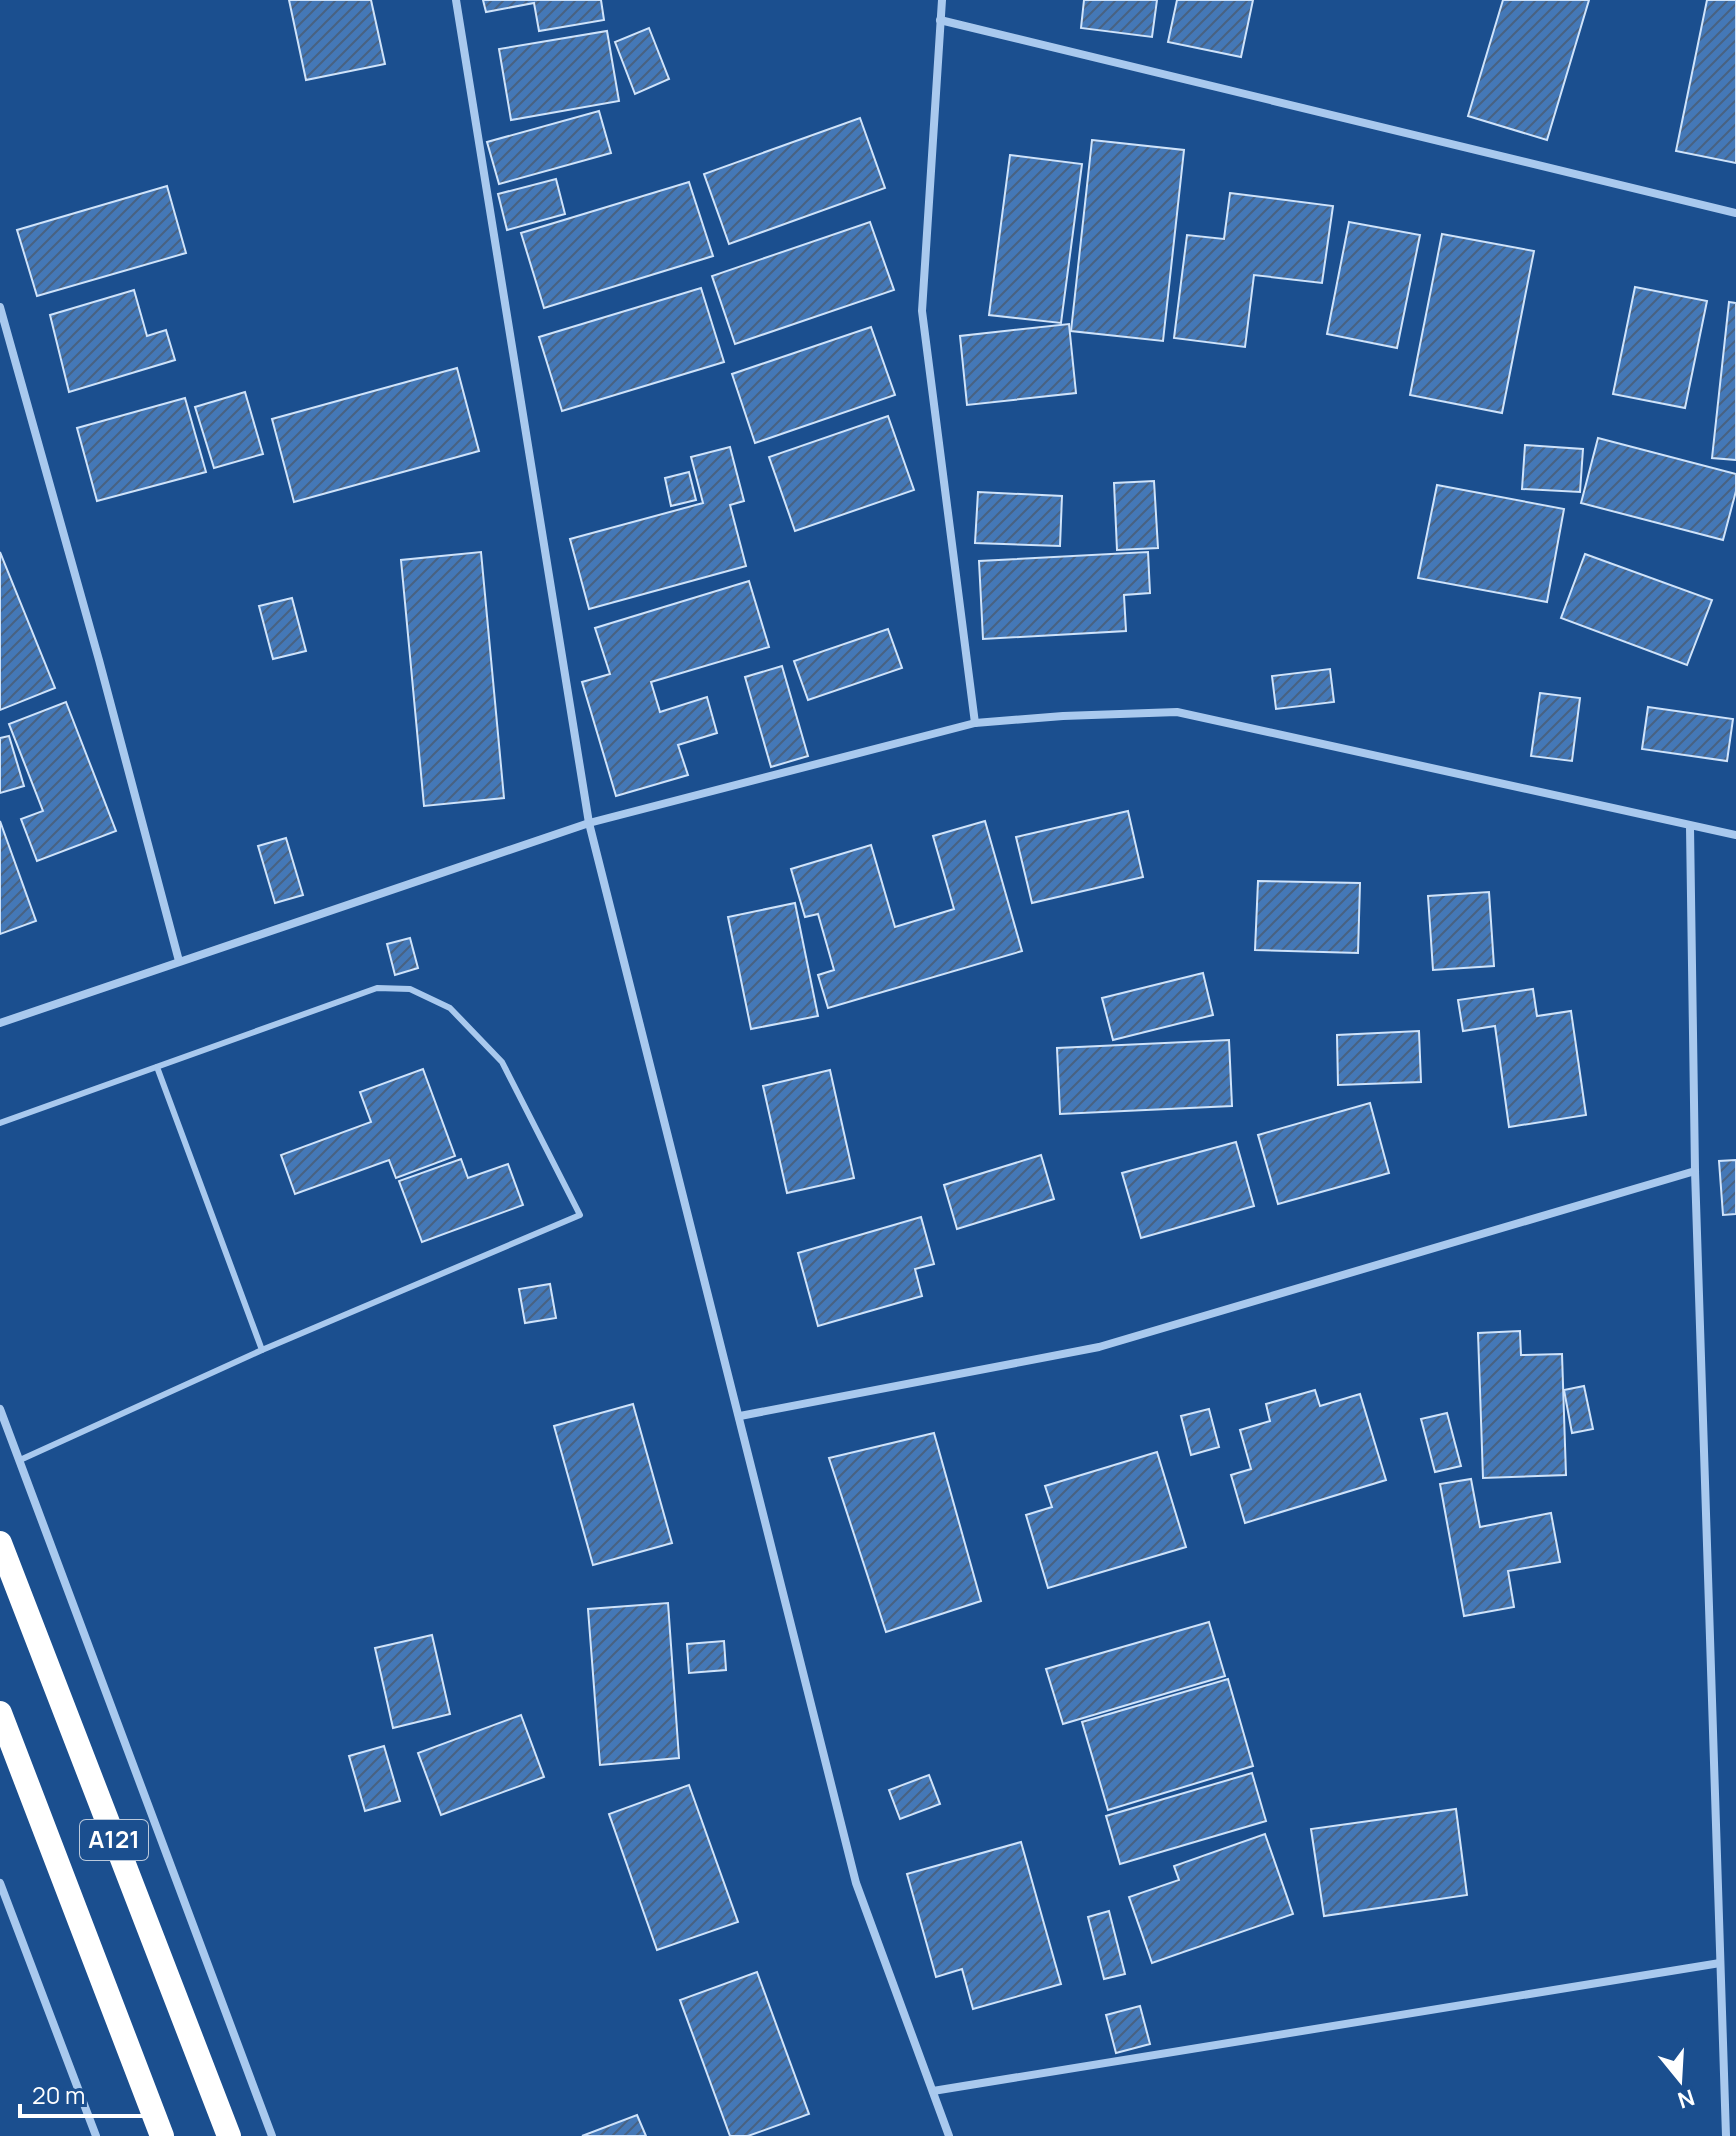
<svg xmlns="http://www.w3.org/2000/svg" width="1736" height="2136" font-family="Manrope,sans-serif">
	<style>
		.building { fill: url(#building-hatch); stroke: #cfe3fa; stroke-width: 2 }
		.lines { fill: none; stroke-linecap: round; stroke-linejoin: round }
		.lane { stroke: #a9c9ee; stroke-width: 6 }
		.street { stroke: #a9c9ee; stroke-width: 8 }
		.highway { stroke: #fff; stroke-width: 24 }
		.labels { text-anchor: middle; stroke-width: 7; stroke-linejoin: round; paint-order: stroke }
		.shield { fill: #1b4f8f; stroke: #bbcadd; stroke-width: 2 }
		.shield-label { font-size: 24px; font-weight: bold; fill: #fff }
	</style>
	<defs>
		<pattern id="building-hatch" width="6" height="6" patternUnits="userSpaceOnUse" patternTransform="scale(2)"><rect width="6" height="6" fill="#4478b7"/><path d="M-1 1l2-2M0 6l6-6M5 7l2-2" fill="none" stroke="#486282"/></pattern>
	</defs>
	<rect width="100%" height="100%" fill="#1b4f8f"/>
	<g class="building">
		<path d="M289 0H371L385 64 306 80Z"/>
		<path d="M483 0H601L604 20 539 31 534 3 486 12Z"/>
		<path d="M1084 0H1157L1152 37 1081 28Z"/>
		<path d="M1177 0H1253L1241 57 1168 42Z"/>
		<path d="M1503 0H1589L1547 140 1468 116Z"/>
		<path d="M1707 0H1736V163L1676 151Z"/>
		<path d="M649 28 669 79 635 94 615 42Z"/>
		<path d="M607 31 619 101 511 120 499 49Z"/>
		<path d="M599 111 611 153 499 184 487 142Z"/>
		<path d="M860 118 885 188 729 244 704 174Z"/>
		<path d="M1092 140 1184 150 1163 341 1071 331Z"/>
		<path d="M1010 155 1082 164 1061 323 989 315Z"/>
		<path d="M556 179 565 214 507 230 498 194Z"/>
		<path d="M689 182 713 256 544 308 521 233Z"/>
		<path d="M167 186 186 253 37 296 17 230Z"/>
		<path d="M1230 193 1333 206 1322 283 1254 275 1245 347 1174 338 1187 235 1224 239Z"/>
		<path d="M870 222 894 290 735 344 712 276Z"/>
		<path d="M1349 222 1420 235 1397 348 1327 334Z"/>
		<path d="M1442 234 1534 251 1502 413 1410 395Z"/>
		<path d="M1635 287 1707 301 1685 408 1613 394Z"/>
		<path d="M701 288 724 362 562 411 539 337Z"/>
		<path d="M134 290 147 336 166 330 175 360 69 392 50 315Z"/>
		<path d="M1729 302 1736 303V460L1712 458Z"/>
		<path d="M1069 324 1076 393 967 405 960 336Z"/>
		<path d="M871 327 895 395 755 443 732 374Z"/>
		<path d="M457 368 479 451 294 502 272 419Z"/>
		<path d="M245 392 263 454 214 468 195 407Z"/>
		<path d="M185 398 206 472 97 501 77 428Z"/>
		<path d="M888 416 914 490 795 531 769 457Z"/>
		<path d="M1598 438 1736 474V491L1723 540 1581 503Z"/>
		<path d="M1525 445 1583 449 1580 492 1522 489Z"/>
		<path d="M730 447 744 501 730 505 746 566 589 609 570 539 703 503 691 457Z"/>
		<path d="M689 472 696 500 671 506 665 478Z"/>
		<path d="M1154 481 1158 548 1117 550 1114 483Z"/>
		<path d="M1437 485 1564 509 1547 602 1418 578Z"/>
		<path d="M978 492 1062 496 1060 546 975 543Z"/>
		<path d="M0 552 55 688 0 710Z"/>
		<path d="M481 552 504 798 424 806 401 560Z"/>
		<path d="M1148 552 1150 593 1124 595 1126 631 983 639 979 561Z"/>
		<path d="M1585 554 1712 600 1687 665 1561 618Z"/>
		<path d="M749 581 769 647 651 682 660 712 707 697 717 733 678 745 688 775 616 796 582 682 610 674 595 628Z"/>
		<path d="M292 598 306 651 273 659 259 606Z"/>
		<path d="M888 629 902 668 808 700 794 661Z"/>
		<path d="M782 666 808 756 771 767 745 677Z"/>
		<path d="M1330 669 1334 702 1276 709 1272 676Z"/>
		<path d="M1540 693 1580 698 1572 761 1531 756Z"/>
		<path d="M66 702 116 831 37 861 21 819 43 811 9 724Z"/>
		<path d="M1648 707 1733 719 1727 761 1642 749Z"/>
		<path d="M9 736 24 786 0 793V738Z"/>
		<path d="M1128 811 1143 877 1032 903 1016 837Z"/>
		<path d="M0 821 36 921 0 934Z"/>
		<path d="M985 821 1022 951 828 1008 818 975 834 970 818 914 805 917 791 869 871 845 895 927 954 909 933 836Z"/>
		<path d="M286 838 303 895 275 903 258 846Z"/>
		<path d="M1258 881 1360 883 1358 953 1255 950Z"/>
		<path d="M1489 892 1494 966 1433 970 1428 896Z"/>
		<path d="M795 903 818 1016 751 1029 728 917Z"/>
		<path d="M410 938 418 968 395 975 387 944Z"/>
		<path d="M1203 973 1213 1015 1113 1040 1102 998Z"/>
		<path d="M1533 989 1537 1016 1571 1011 1586 1115 1509 1127 1495 1026 1463 1031 1458 1000Z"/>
		<path d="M1419 1031 1421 1082 1338 1085 1337 1035Z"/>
		<path d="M1229 1040 1232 1106 1060 1114 1057 1048Z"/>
		<path d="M423 1069 455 1156 396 1178 389 1160 295 1194 281 1155 371 1122 360 1092Z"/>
		<path d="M830 1070 854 1178 787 1193 763 1086Z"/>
		<path d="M1370 1103 1389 1173 1278 1204 1258 1135Z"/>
		<path d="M1236 1142 1254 1206 1141 1238 1122 1173Z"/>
		<path d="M1041 1155 1054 1199 957 1229 944 1185Z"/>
		<path d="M461 1159 468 1178 508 1164 523 1205 422 1242 399 1181Z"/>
		<path d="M1736 1160V1214L1723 1215 1719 1161Z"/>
		<path d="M921 1217 934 1264 915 1269 922 1296 818 1326 798 1253Z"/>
		<path d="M550 1284 556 1318 525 1323 519 1289Z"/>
		<path d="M1520 1331 1521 1355 1562 1354 1566 1475 1483 1478 1478 1333Z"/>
		<path d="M1584 1386 1593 1429 1572 1433 1564 1390Z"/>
		<path d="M1315 1390 1320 1406 1360 1394 1386 1480 1245 1523 1231 1475 1251 1469 1240 1430 1270 1421 1266 1404Z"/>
		<path d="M633 1404 672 1543 593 1565 554 1426Z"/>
		<path d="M1209 1409 1219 1447 1191 1455 1181 1416Z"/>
		<path d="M1447 1413 1461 1466 1435 1472 1421 1419Z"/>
		<path d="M934 1433 981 1601 886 1632 829 1458Z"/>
		<path d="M1157 1452 1186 1547 1048 1588 1026 1515 1052 1507 1045 1486Z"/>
		<path d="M1471 1479 1480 1527 1551 1513 1560 1562 1508 1571 1514 1607 1464 1616 1440 1484Z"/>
		<path d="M668 1603 679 1758 600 1765 588 1609Z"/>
		<path d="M1209 1622 1225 1676 1063 1724 1046 1669Z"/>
		<path d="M432 1635 450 1714 393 1728 375 1648Z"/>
		<path d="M724 1641 726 1670 689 1673 687 1644Z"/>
		<path d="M1228 1679 1253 1766 1108 1810 1082 1722Z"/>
		<path d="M521 1715 544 1777 441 1815 418 1753Z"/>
		<path d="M384 1746 400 1801 365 1811 349 1756Z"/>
		<path d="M1252 1773 1266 1821 1120 1864 1106 1816Z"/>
		<path d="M929 1775 940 1804 900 1819 889 1790Z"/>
		<path d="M689 1785 738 1922 657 1950 609 1814Z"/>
		<path d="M1456 1809 1467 1895 1324 1916 1311 1829Z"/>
		<path d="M1265 1834 1293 1914 1152 1963 1129 1897 1179 1880 1174 1866Z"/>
		<path d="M1021 1842 1061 1984 973 2009 962 1969 936 1977 907 1874Z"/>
		<path d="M1109 1911 1125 1974 1104 1979 1088 1917Z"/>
		<path d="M757 1972 809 2114 748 2136H730L680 2000Z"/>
		<path d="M1140 2006 1150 2044 1116 2053 1106 2015Z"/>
		<path d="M637 2115 646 2136H582Z"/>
	</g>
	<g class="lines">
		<g class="lane">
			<path d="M157 1067 262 1350"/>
			<path d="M0 1123 377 988 410 989 450 1008 502 1062 580 1215 262 1350 20 1460"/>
		</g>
		<g class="street">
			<path d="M456 0 589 823 856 1883 949 2136"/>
			<path d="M942 0 922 311 975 723"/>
			<path d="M940 20 1736 213"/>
			<path d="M0 307 99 660 179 961"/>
			<path d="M1690 827 1695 1171 1726 2136"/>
			<path d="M0 1023 589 823 975 723 1063 716 1177 712 1736 835"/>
			<path d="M0 1409 272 2136"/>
			<path d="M740 1416 1099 1347 1695 1171"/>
			<path d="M0 1883 96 2136"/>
			<path d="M933 2091 1720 1963"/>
		</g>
		<g class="highway">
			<path d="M0 1543 229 2136"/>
			<path d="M0 1713 162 2136"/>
		</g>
	</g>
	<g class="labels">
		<rect class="shield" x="80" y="1820" width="68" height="40" rx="6"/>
		<g class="shield-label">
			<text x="114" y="1848">A121</text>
		</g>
	</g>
	<g transform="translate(1680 2080) rotate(162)" stroke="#1b4f8f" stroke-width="6" paint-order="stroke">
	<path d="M0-6L14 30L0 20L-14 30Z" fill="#ffffff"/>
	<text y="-12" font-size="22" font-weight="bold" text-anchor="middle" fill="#ffffff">N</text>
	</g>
	<path d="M20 2104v12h130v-12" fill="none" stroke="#ffffff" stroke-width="4"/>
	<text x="32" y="2104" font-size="24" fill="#ffffff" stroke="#1b4f8f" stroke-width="6" paint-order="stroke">20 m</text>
</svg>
